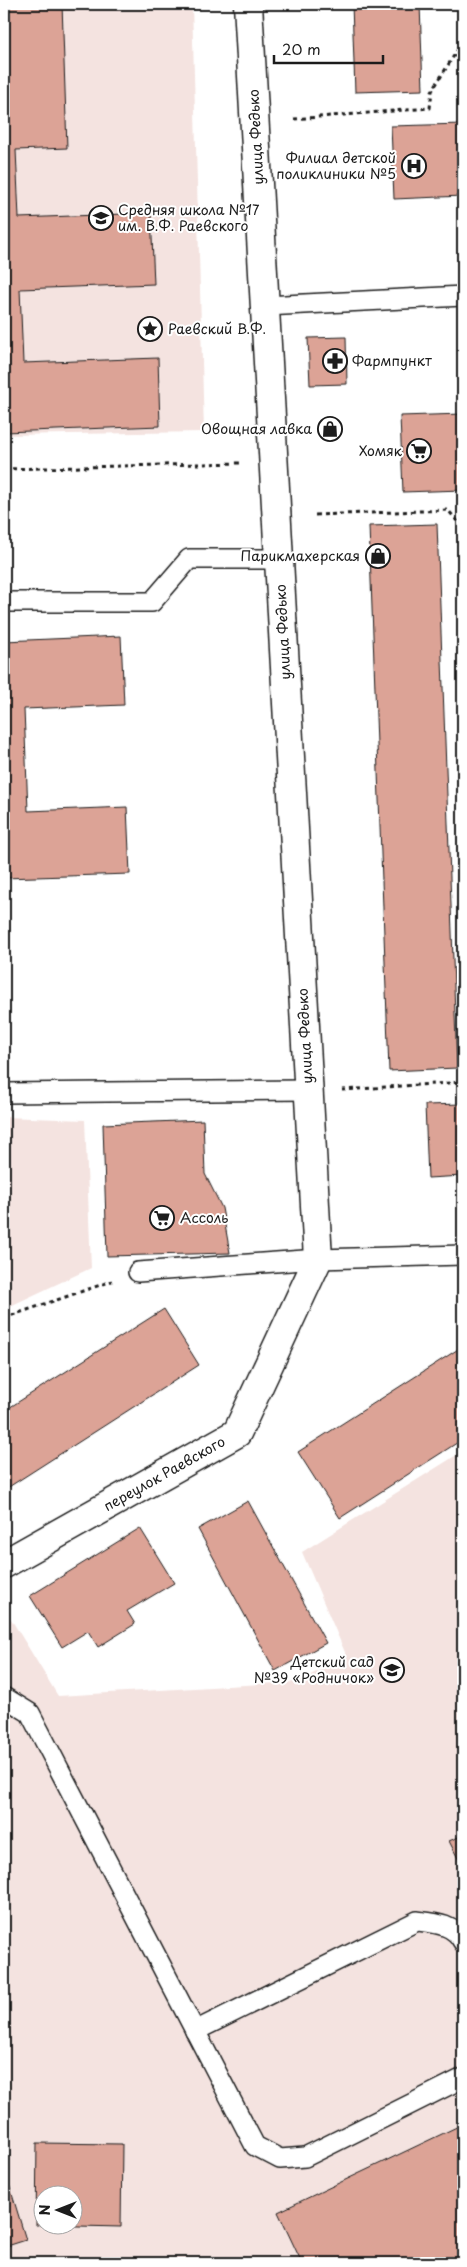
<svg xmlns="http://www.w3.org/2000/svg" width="467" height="2267" font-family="'Playpen Sans',sans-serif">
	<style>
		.built { fill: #f4e3e0; fill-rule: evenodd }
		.building { fill: #dca396; stroke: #1c1c1c; fill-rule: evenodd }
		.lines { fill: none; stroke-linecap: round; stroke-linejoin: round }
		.lane-casing { stroke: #1c1c1c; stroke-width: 22 }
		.street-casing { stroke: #1c1c1c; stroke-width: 31 }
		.path { stroke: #1c1c1c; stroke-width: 3; stroke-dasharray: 4 4; stroke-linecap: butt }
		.lane { stroke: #fff; stroke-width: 19 }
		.street { stroke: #fff; stroke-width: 28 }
		.labels { text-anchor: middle; stroke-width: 4; stroke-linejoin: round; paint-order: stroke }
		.street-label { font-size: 14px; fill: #1c1c1c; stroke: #fff }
		.poi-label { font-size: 14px; fill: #1c1c1c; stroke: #fff; text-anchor: end }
	</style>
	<rect width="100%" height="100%" fill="#fff"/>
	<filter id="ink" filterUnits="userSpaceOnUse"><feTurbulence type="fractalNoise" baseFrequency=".02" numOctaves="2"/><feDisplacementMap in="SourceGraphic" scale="10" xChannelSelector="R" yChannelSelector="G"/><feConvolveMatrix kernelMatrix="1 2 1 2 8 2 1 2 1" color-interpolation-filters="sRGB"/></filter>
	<g filter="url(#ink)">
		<g class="built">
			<path d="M4 4H192L204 432 4 435Z"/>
			<path d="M4 1117 85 1120 91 1268 4 1309Z"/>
			<path d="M463 1451V2263H4V1623L11 1619 58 1696 296 1682 347 1657 302 1552ZM42 2194H72V2224H42Z"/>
		</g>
		<g class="building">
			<path d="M4 4H62L67 148 16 150 19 218 151 213 154 284 20 289 23 363 158 358 160 426 4 432Z"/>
			<path d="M352 4H420L423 90 355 92Z"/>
			<path d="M463 124V196L394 199 391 126Z"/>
			<path d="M346 337 347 384 310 385 308 338Z"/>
			<path d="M463 414V490L403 492 400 416Z"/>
			<path d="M437 524 457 1068 389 1071 369 526Z"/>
			<path d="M121 636 124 705 24 709 28 811 127 807 130 874 4 878V641Z"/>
			<path d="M463 1104V1176L428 1178 425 1105Z"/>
			<path d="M203 1120 205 1174 222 1208 230 1253 107 1256 103 1124Z"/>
			<path d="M164 1309 199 1365 4 1490V1411Z"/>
			<path d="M463 1346V1439L340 1518 298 1452Z"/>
			<path d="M248 1501 326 1643 275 1671 198 1529Z"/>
			<path d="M140 1528 174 1583 127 1611 135 1624 98 1647 88 1631 62 1647 30 1596Z"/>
			<path d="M463 1835V1868L449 1841Z"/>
			<path d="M463 2124V2263H302L278 2212Z"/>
			<path d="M37 2143 122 2144 121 2227 36 2225ZM42 2194H72V2224H42Z"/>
			<path d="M4 2168 26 2240 4 2247Z"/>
		</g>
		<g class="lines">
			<defs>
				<g id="lane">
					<path d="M265 306 463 296"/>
					<path d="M4 602H152L189 559H279"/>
					<path d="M4 1093 308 1090"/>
					<path d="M138 1272 318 1259 463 1255"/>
					<path d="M4 1697 30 1713 255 2146 280 2159 305 2157 463 2078"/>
					<path d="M195 2031 417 1921C435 1923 454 1924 463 1942"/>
				</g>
				<g id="street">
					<path id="s1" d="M4 1564 237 1433 318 1259 248 4"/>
				</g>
			</defs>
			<use href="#lane" class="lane-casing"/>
			<use href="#street" class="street-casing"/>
			<g class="path">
				<path d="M294 119 430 108 432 91 463 41"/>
				<path d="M4 469 240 463"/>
				<path d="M315 515 448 510 463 528"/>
				<path d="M342 1090 463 1082"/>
				<path d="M4 1318 112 1281"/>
			</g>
			<use href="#lane" class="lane"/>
			<use href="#street" class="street"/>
		</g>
	</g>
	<defs>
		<symbol id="hospital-ring" viewBox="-11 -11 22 22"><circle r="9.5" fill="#fff" stroke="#1c1c1c" stroke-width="1.5"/><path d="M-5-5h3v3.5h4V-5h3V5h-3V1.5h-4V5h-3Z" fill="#1c1c1c"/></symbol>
		<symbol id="school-ring" viewBox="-11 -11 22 22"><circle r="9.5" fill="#fff" stroke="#1c1c1c" stroke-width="1.5"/><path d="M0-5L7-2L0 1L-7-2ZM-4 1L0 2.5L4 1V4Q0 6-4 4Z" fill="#1c1c1c"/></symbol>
		<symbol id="sight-ring" viewBox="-11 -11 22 22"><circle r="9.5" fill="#fff" stroke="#1c1c1c" stroke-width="1.5"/><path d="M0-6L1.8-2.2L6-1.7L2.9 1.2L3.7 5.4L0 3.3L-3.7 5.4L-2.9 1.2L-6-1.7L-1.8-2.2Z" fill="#1c1c1c"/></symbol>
		<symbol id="pharmacy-ring" viewBox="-11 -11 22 22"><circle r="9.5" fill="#fff" stroke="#1c1c1c" stroke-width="1.5"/><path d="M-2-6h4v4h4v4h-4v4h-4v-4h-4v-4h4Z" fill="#1c1c1c"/></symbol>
		<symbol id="shop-ring" viewBox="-11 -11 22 22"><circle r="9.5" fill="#fff" stroke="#1c1c1c" stroke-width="1.5"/><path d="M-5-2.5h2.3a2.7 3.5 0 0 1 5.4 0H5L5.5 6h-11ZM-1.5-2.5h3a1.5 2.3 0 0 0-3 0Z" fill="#1c1c1c"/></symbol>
		<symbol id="supermarket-ring" viewBox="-11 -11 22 22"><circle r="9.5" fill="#fff" stroke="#1c1c1c" stroke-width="1.5"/><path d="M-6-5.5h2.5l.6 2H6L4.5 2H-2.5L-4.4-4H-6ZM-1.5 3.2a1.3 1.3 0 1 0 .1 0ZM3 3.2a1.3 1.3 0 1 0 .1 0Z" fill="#1c1c1c"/></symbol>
	</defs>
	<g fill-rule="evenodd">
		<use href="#hospital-ring" x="400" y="152" width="28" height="28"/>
		<use href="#school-ring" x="87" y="204" width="28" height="28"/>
		<use href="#sight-ring" x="136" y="315" width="28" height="28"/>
		<use href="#pharmacy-ring" x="321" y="347" width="28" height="28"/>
		<use href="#shop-ring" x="316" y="415" width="28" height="28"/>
		<use href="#supermarket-ring" x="405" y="437" width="28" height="28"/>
		<use href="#shop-ring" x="364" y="542" width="28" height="28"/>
		<use href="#supermarket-ring" x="148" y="1204" width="28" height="28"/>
		<use href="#school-ring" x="378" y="1656" width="28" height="28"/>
	</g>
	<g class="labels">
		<g class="street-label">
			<text transform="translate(256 137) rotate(-93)" y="5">улица Федько</text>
			<text transform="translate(283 632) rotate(-93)" y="5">улица Федько</text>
			<text transform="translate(305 1036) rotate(-93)" y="5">улица Федько</text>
			<text dy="5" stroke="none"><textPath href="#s1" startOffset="184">переулок Раевского</textPath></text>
		</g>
		<g class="poi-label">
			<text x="396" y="163">Филиал детской<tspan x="396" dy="16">поликлиники №5</tspan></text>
			<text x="118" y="215" text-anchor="start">Средняя школа №17<tspan x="118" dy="16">им. В.Ф. Раевского</tspan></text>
			<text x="168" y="334" text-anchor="start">Раевский В.Ф.</text>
			<text x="352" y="366" text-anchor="start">Фармпункт</text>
			<text x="312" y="434">Овощная лавка</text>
			<text x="402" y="456">Хомяк</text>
			<text x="360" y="561">Парикмахерская</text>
			<text x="180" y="1223" text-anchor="start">Ассоль</text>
			<text x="374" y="1667">Детский сад<tspan x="374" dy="16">№39 «Родничок»</tspan></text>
		</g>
	</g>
	<rect width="467" height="2267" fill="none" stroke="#fff" stroke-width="20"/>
	<rect x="10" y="10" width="447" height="2247" fill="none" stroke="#1c1c1c" stroke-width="2" filter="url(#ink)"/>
	<g transform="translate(58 2210) rotate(270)"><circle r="24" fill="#ffffff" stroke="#a4a4a4"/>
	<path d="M0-4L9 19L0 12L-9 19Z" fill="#1c1c1c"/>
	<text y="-8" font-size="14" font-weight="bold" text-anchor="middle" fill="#1c1c1c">N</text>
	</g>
	<path d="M274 55v8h109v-8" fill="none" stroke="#1c1c1c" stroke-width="2.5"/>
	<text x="282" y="55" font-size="15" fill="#1c1c1c" stroke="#ffffff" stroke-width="4" paint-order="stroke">20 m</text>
</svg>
